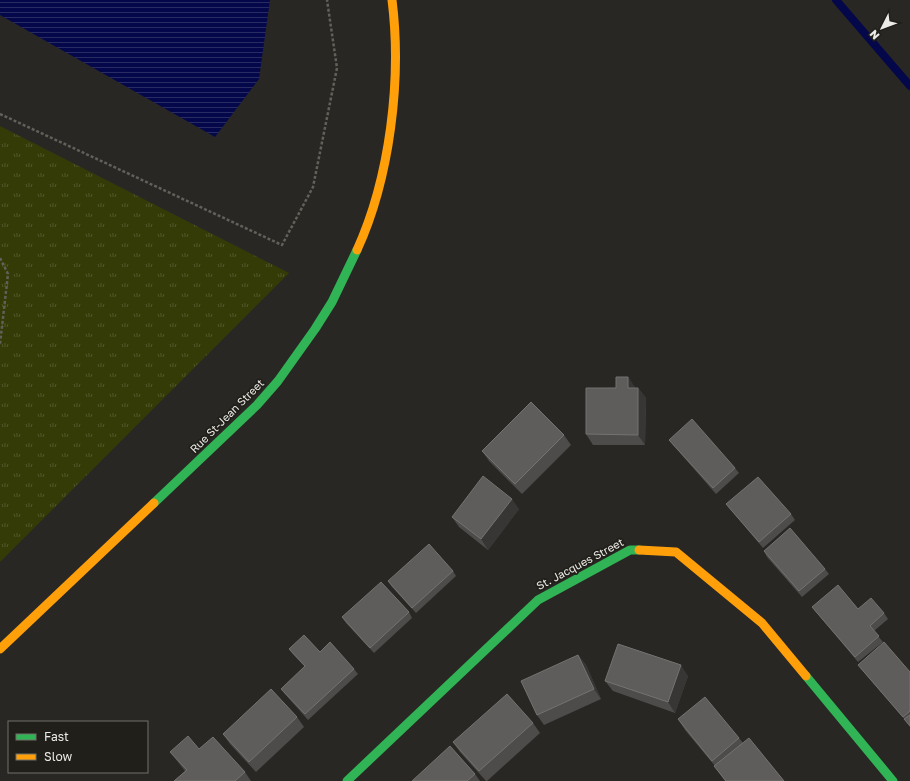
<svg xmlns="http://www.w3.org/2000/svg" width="910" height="781" font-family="'Golos Text',sans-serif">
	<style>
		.park { fill: url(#park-tufts) }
		.water { fill: url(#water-rules) }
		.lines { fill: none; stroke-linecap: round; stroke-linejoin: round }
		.stream { stroke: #040749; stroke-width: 8 }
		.path { stroke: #626059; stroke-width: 2.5; stroke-dasharray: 3 2; stroke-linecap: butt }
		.fast { stroke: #30b455; stroke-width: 9 }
		.slow { stroke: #ff9f0a; stroke-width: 9 }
		.wall { fill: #4e4c4b }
		.shaded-wall { fill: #383634 }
		.building { fill: #5f5d5c; stroke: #757371 }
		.labels { text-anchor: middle; stroke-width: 3.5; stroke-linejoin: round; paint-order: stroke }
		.street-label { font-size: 11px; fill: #ecebe7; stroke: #201f19 }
	</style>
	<defs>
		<pattern id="park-tufts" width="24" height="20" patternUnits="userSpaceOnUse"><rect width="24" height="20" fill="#343b07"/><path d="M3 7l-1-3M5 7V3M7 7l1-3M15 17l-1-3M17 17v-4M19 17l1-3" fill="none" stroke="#52582b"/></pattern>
		<pattern id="water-rules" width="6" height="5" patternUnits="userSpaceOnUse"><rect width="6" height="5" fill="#040749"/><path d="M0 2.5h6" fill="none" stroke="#292b63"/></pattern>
	</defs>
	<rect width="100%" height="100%" fill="#292724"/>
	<path class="park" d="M0 126 289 273 0 562Z"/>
	<path class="water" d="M0 0H270L259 79 215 137 0 15Z"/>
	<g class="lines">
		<path class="stream" d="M836 0 910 86"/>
		<g class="path">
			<path d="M0 114 282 245 313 187 337 68 327 0"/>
			<path d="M0 258 8 274 0 344"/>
		</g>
		<g class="fast">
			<path d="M154 503 257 405 278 381 315 329 332 302 357 250"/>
			<path d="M806 676 893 781"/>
			<path d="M347 781 538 600 630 550H639"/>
		</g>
		<g class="slow">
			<path d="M357 250C390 178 402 79 392 0"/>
			<path d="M639 550 676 552 762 623 806 676"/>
			<path d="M0 649 154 503"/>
		</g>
	</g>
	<g class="wall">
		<path d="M628 377 635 388H638L646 398 645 445H593L586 434 616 388Z"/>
		<path d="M564 435 571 445 522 494 489 461 482 451Z"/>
		<path d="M669 440 735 468 739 473 716 494 673 445Z"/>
		<path d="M726 504 791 514 795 520 763 548 730 509Z"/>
		<path d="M519 509 488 550 459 527 452 517Z"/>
		<path d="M764 551 825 569 829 574 802 597 767 557Z"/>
		<path d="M453 571 456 576 416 613 392 587 388 581Z"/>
		<path d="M812 607 858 609 884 613 888 619 874 631 883 642 858 662 816 612Z"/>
		<path d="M409 612 412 618 374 653 346 623 342 617Z"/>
		<path d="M289 649 320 652 354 669 358 674 308 720 285 694 281 689 305 667 293 654Z"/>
		<path d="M578 655 586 665 601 699 544 725 537 715Z"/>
		<path d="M858 665 910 672V727L905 720 862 670Z"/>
		<path d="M688 676 675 713 613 691 605 681Z"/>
		<path d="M297 717 304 727 256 772 230 744 223 734Z"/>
		<path d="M678 719 739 738 743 743 784 781H725L714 766H715L685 730Z"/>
		<path d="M533 723 540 733 487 781H486L460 752 453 742Z"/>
		<path d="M199 749 245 772 251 781H174L185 771 178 762 170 752Z"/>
		<path d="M475 774 480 781H412Z"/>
	</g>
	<g class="shaded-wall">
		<path d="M628 377 635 387V398L628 388Z"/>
		<path d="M638 388 646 398 645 445 638 435Z"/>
		<path d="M512 499 519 509 488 550 481 539Z"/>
		<path d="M578 655 586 665 601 699 594 689Z"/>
		<path d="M681 665 688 676 675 713 668 702Z"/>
	</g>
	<g class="building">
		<path d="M616 377H628V388H638V435L586 434V388H616Z"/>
		<path d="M531 402 564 435 515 484 482 451Z"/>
		<path d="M692 419 735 468 713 488 669 440Z"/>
		<path d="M483 476 512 499 481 539 452 517Z"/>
		<path d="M758 477 791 514 759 542 726 504Z"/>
		<path d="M790 528 825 569 799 591 764 551Z"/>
		<path d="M429 544 453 571 412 608 388 581Z"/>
		<path d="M381 582 409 612 370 648 342 617Z"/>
		<path d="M838 585 858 609 871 598 884 613 870 626 879 636 855 657 812 607Z"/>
		<path d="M304 635 320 652 330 642 354 669 305 714 281 689 305 666 289 649Z"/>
		<path d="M884 642 910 672V711L903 717 858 665Z"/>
		<path d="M618 644 681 665 668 702 605 681Z"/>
		<path d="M578 655 594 689 537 715 521 681Z"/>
		<path d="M271 689 297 717 249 762 223 734Z"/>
		<path d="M507 694 533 723 479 771 453 742Z"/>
		<path d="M705 697 739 738 712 761 678 719Z"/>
		<path d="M910 715V726L904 719Z"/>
		<path d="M188 736 199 749 213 737 245 772 235 781H174L187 770 170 752Z"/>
		<path d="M749 738 784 781H726L714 766Z"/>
		<path d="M450 746 475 774 467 781H412Z"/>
	</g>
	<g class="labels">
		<g class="street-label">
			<text transform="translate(227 416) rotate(-45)" y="4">Rue St-Jean Street</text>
			<text transform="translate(580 564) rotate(-28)" y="4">St. Jacques Street</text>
		</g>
	</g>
	<rect x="8" y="721" width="140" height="52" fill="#201f19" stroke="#72716b"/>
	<rect x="16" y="734" width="20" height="6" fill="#30b455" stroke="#72716b"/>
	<text x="44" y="741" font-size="12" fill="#ecebe7">Fast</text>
	<rect x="16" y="754" width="20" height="6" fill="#ff9f0a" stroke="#72716b"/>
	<text x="44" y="761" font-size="12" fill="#ecebe7">Slow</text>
	<g transform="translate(882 28) rotate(228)" stroke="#201f19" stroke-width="3" paint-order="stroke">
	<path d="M0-3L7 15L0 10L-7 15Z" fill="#ecebe7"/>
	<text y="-6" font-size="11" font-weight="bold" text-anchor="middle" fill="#ecebe7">N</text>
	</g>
</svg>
